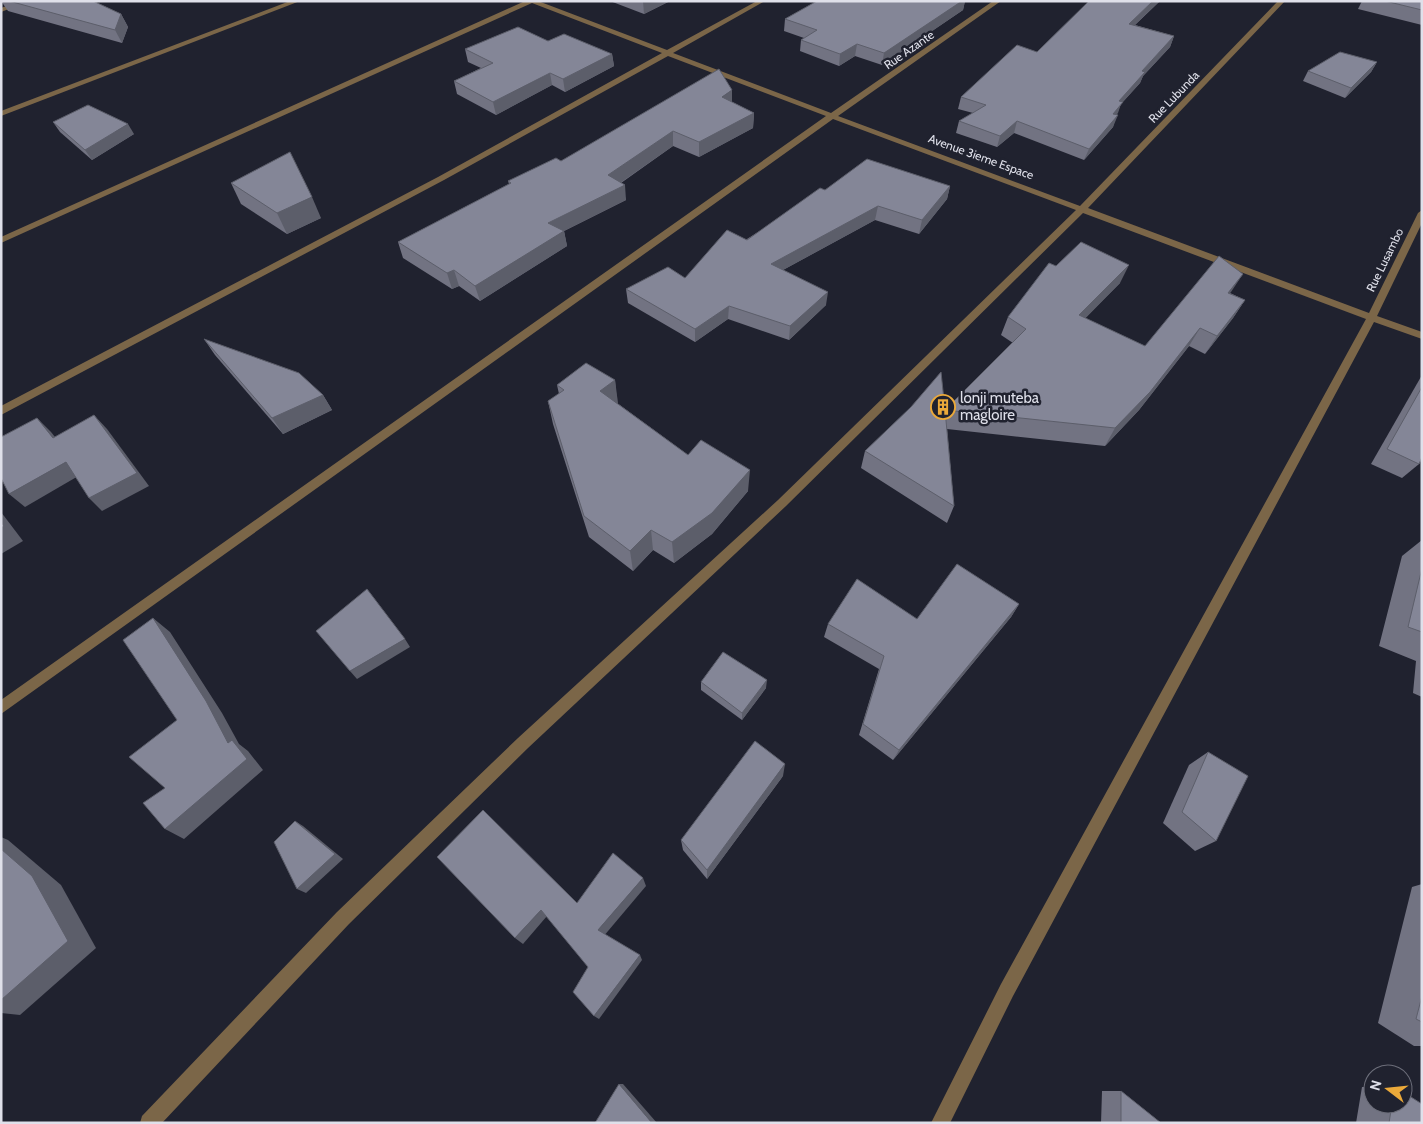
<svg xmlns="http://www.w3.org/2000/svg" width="1423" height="1124" font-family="Cabin,sans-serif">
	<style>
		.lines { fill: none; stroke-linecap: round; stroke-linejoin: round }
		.minor { fill: #7b6648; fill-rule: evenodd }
		.wall { fill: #727382 }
		.shaded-wall { fill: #5c5e6a }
		.building { fill: #848697; stroke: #5c5e6a }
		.labels { text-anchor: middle; stroke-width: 5; stroke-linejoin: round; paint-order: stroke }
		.far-street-label { font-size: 12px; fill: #dfe0ea; stroke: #20222f }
		.poi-label { font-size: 15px; fill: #dfe0ea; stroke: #20222f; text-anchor: start }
	</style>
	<rect width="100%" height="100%" fill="#20222f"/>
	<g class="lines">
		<g class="minor">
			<path d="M20 1H30L1 12V8Z"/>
			<path d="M290 1H300L1 116V111Z"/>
			<path d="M525 1H538L667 50 757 1H765L673 53 831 113 993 1H1001L838 116 1080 206 1278 1H1285L1088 208 1369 313 1418 213 1422 210V223L1377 316 1422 332V339L1374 322 1013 996 950 1123H931L1001 984 1366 319 1083 213 786 506 528 748 349 924 162 1123H140L142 1116 337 912 518 738 778 500 1076 210 833 119 1 714V700L826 116 668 56 444 180 1 415V406L438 177 662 53 532 3 1 243V237Z"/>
		</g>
	</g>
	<g class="wall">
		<path d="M1 1H93L121 14 128 27 122 43 8 11Z"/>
		<path d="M610 1H670L644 14Z"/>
		<path d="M817 1H965L963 10 882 65 855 56 839 66 800 51 801 40 804 38 784 31 785 19Z"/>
		<path d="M1160 1 1135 25 1174 36 1170 47 1143 76 1140 83 1121 104 1116 115 1113 127 1084 160 1014 133 997 147 956 133 959 121 973 113 958 109 961 97 1037 52Z"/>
		<path d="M1362 1H1422V25L1358 9Z"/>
		<path d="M548 41 612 54 614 66 565 92 552 85 496 115 457 94 454 81 481 68 468 62 465 49Z"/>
		<path d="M1377 62 1371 72 1345 98 1303 81 1308 71Z"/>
		<path d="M732 102 754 113 753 128 699 157 673 146 621 183 626 200 564 231 567 246 480 301 459 286 452 289 403 258 398 242 509 184 508 181 561 161Z"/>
		<path d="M53 122 134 134 92 160 60 132Z"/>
		<path d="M231 183 321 218 287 234 241 204Z"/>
		<path d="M950 186 947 199 919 234 875 220 783 270 826 305 789 340 728 319 695 342 628 303 626 289 685 278 825 190Z"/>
		<path d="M1056 266 1120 283 1085 318 1145 346 1230 293 1245 300 1233 318 1205 354 1189 346 1139 410 1105 446 947 429 954 506 947 523 861 468 865 451 945 410 1013 343 1001 335 1008 317Z"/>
		<path d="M204 339 323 395 332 410 283 434 215 355Z"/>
		<path d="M1422 375V457L1419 464 1402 478 1371 464Z"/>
		<path d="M615 380 617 403 688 455 748 491 712 534 674 563 653 550 633 571 589 537 553 424 548 401 559 394 557 385Z"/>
		<path d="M1422 540V697L1413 693 1416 661 1379 646 1402 556Z"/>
		<path d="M1019 604 1011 617 893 760 859 735 879 669 824 637 828 624 917 619Z"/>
		<path d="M701 682 766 688 742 720 701 690Z"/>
		<path d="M1208 752 1216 841 1195 851 1163 823 1189 765Z"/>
		<path d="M783 776 707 879 683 850 681 840Z"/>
		<path d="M1422 884V1046H1414L1378 1023 1412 887Z"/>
		<path d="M1362 1087H1373V1104H1403L1422 1123H1356Z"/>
		<path d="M1102 1091H1121L1161 1123H1101Z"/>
	</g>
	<g class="shaded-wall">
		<path d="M643 1H670L644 14Z"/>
		<path d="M962 1H965L963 10 882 65 884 53Z"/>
		<path d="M1153 1H1160L1125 34 1129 24Z"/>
		<path d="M121 14 128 27 122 43 115 30Z"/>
		<path d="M1174 36 1170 47 1143 76 1140 83 1121 104 1118 113 1108 125 1119 101 1142 71Z"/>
		<path d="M857 44 855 56 839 66 840 54Z"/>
		<path d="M612 54 614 66 565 92 563 79Z"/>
		<path d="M1377 62 1371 72 1345 98 1351 88Z"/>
		<path d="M550 73 552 85 496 115 493 102Z"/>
		<path d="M732 90V105L722 97Z"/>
		<path d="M754 113 753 128 699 157V142Z"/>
		<path d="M1118 115 1113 127 1084 160 1089 149Z"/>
		<path d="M1017 121 1014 133 997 147 1000 136Z"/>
		<path d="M128 124 134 134 92 160 85 150Z"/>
		<path d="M673 131V146L610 190 608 175Z"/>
		<path d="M625 185 626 200 564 231 567 246 480 301 475 286 548 223Z"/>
		<path d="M950 186 947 199 919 234 922 220Z"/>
		<path d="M312 197 321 218 287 234 277 213Z"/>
		<path d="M878 206 875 220 770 277 771 264Z"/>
		<path d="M1129 265 1120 283 1071 333 1079 315Z"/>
		<path d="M454 270 459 286 452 289 447 273Z"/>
		<path d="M1243 274 1231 292 1216 311 1228 293Z"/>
		<path d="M828 292 826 305 789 340 790 326Z"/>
		<path d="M1245 300 1233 318 1205 354 1217 336Z"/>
		<path d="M729 306 728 319 695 342V329Z"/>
		<path d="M1200 328 1189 346 1139 410 1105 446 1115 428Z"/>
		<path d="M615 380 618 403 604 414 600 391Z"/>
		<path d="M323 395 332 410 283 434 272 418Z"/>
		<path d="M94 415 107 429 149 486 102 511 89 498Z"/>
		<path d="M37 418 51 432 67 452 53 438Z"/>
		<path d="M66 462 80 475 25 507 9 494Z"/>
		<path d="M750 470 748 491 712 534 674 563 672 542Z"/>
		<path d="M1 512 23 541 1 554Z"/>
		<path d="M651 530 653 550 633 571 630 551Z"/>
		<path d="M1019 604 1011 617 893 760 899 750Z"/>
		<path d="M153 618 170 632 222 713 239 744 248 751 263 770 184 839 165 829 228 743Z"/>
		<path d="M405 639 410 647 357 679 350 671Z"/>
		<path d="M767 680 766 688 742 720V713Z"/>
		<path d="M785 764 783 776 707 879V870Z"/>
		<path d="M295 821 303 826 343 859 306 893 297 889Z"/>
		<path d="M1 837 8 840 61 885 96 948 20 1015 1 1013Z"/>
		<path d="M643 878 646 886 603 937 598 930Z"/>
		<path d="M541 910 547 916 523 944 515 938Z"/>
		<path d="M640 955 642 960 599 1019 594 1016Z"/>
		<path d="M619 1084H623L657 1123H652Z"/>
	</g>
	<g class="building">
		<path d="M9 1H93L121 14 115 30Z"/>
		<path d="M817 1H962L884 53 857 44 840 54 801 40 817 30 785 19Z"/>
		<path d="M1089 1H1153L1129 24 1174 36 1142 71 1145 72 1119 101 1123 102 1113 114 1118 115 1089 149 1017 121 1000 136 959 121 986 105 961 97 1017 45 1037 52Z"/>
		<path d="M1385 1H1422V10Z"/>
		<path d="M518 27 548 41 564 34 612 54 563 79 550 73 493 102 454 81 493 63 465 49Z"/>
		<path d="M1340 52 1377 62 1351 88 1308 71Z"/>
		<path d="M719 69 732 90 722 97 754 113 699 142 673 131 608 175 625 185 548 223 564 231 475 286 454 270 447 273 398 242 511 183 508 181 556 158 561 161Z"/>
		<path d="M88 105 128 124 85 150 53 122Z"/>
		<path d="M290 152 312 197 277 213 231 183Z"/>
		<path d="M867 159 950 186 922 220 878 206 771 264 828 292 790 326 729 306 695 329 626 289 668 267 685 278 727 230 747 240 820 188 825 190Z"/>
		<path d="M1081 242 1129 265 1079 315 1145 346 1219 256 1243 274 1228 293 1245 300 1217 336 1200 328 1150 392 1115 428 945 410 954 506 865 451 911 407 941 372 945 410 1026 329 1008 317 1049 263 1056 266Z"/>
		<path d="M204 339 299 373 323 395 272 418Z"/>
		<path d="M586 363 615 380 600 391 688 455 701 440 750 470 712 513 672 542 651 530 630 551 584 516 548 401 564 390 557 385Z"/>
		<path d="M1422 387V457L1419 464 1387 449Z"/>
		<path d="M94 415 137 473 89 498 66 462 9 494 1 478V437L37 418 53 438Z"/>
		<path d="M1 522 4 526 1 528Z"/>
		<path d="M957 564 1019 604 899 750 863 724 884 656 828 624 857 579 917 619Z"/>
		<path d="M1422 568V632L1408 627Z"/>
		<path d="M367 589 405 639 350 671 316 631Z"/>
		<path d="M153 618 206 701 228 743 232 740 247 759 165 829 143 803 165 788 129 757 177 720 123 640Z"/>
		<path d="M723 652 767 680 742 713 701 682Z"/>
		<path d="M755 741 785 764 707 870 681 840Z"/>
		<path d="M1208 752 1248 776 1216 841 1182 812Z"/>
		<path d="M483 810 577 903 613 853 643 878 598 930 640 955 594 1016 573 992 588 967 541 910 515 938 437 857Z"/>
		<path d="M295 821 335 854 297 889 274 842Z"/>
		<path d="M1 849 32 876 68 941 1 1000Z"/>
		<path d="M1422 996V1022L1416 1019Z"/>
		<path d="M619 1084 652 1123H595Z"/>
		<path d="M1121 1091 1161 1123H1121Z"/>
		<path d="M1403 1092 1422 1104V1123H1389L1392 1104H1403Z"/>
	</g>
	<defs>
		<symbol id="building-ring" viewBox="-11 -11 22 22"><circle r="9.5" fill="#20222f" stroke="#eba93a" stroke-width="1.5"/><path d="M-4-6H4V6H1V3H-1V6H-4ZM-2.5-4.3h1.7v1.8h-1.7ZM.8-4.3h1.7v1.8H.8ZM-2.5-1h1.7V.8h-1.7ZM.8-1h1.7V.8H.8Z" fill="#eba93a"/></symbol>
	</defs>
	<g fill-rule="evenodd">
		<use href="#building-ring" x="929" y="393" width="28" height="28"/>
	</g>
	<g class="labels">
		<g class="far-street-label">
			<text transform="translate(909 50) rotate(-35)" y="4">Rue Azante</text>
			<text transform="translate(1174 97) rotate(-46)" y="4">Rue Lubunda</text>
			<text transform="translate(981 157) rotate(20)" y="4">Avenue 3ieme Espace</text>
			<text transform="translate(1385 260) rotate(-64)" y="4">Rue Lusambo</text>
		</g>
		<g class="poi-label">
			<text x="960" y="403">lonji muteba<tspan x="960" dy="17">magloire</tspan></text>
		</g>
	</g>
	<rect width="1423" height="1124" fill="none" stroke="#dfe0ea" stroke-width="5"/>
	<g transform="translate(1388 1089) rotate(286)"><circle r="24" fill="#20222f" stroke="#6c6e7a"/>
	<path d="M0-4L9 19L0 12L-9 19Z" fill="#eba93a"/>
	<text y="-8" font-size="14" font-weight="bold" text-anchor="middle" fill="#dfe0ea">N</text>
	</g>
</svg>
